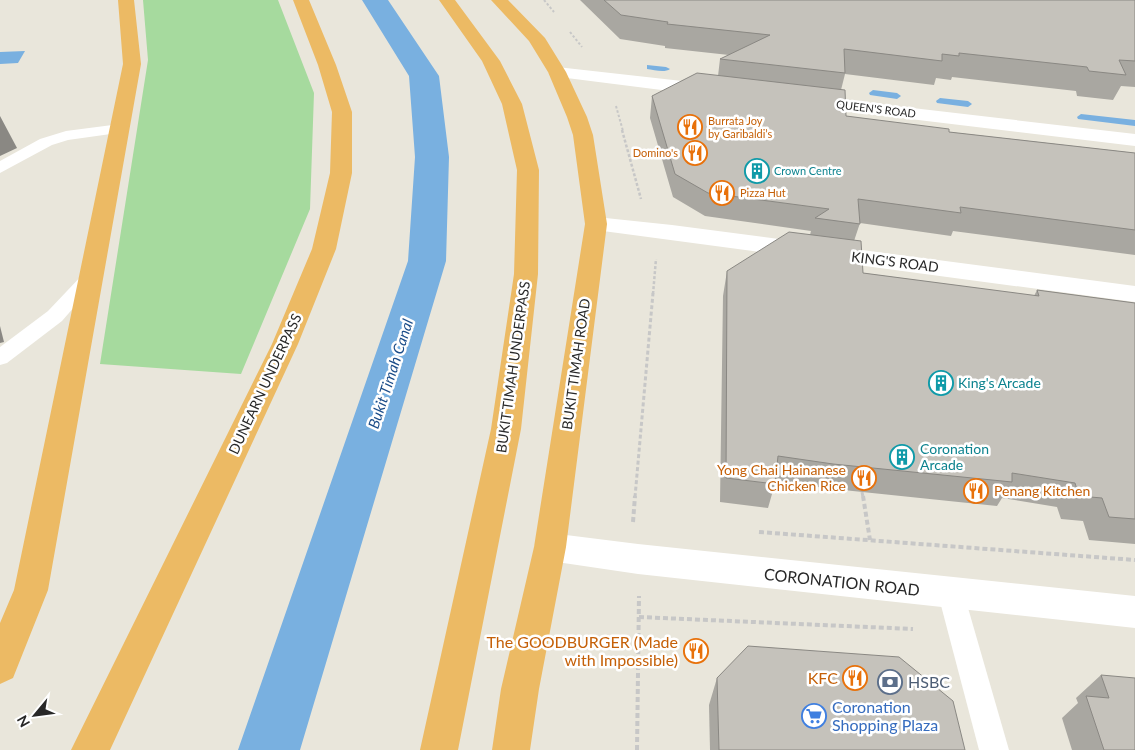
<svg xmlns="http://www.w3.org/2000/svg" width="1135" height="750" font-family="Lato,sans-serif">
	<style>
		.green { fill: #a6da9e }
		.water { fill: #79b0e0 }
		.lines { fill: none; stroke-linecap: round; stroke-linejoin: round }
		.stream { fill: #79b0e0; fill-rule: evenodd }
		.canal { fill: #79b0e0; fill-rule: evenodd }
		.path-far3 { stroke: #c7c7c7; stroke-width: 2; stroke-dasharray: 2.5 2; stroke-linecap: butt }
		.path-far2 { stroke: #c7c7c7; stroke-width: 2.5; stroke-dasharray: 3 2; stroke-linecap: butt }
		.path-far1 { stroke: #c7c7c7; stroke-width: 3; stroke-dasharray: 4 2.5; stroke-linecap: butt }
		.path { stroke: #c7c7c7; stroke-width: 4; stroke-dasharray: 5 3; stroke-linecap: butt }
		.lane { fill: #fff; fill-rule: evenodd }
		.street { fill: #fff; fill-rule: evenodd }
		.highway { fill: #ecba64; fill-rule: evenodd }
		.wall { fill: #a9a7a1 }
		.shaded-wall { fill: #8a8883 }
		.building { fill: #c5c2bb; stroke: #8a8883 }
		.labels { text-anchor: middle; stroke-width: 5; stroke-linejoin: round; paint-order: stroke }
		.far-street-label { font-size: 11px; fill: #282828; stroke: #fff }
		.far-food-label { font-size: 11px; fill: #c56008; stroke: #fff; text-anchor: start }
		.far-culture-label { font-size: 11px; fill: #0d838f; stroke: #fff; text-anchor: start }
		.street-label { font-size: 14px; fill: #282828; stroke: #fff }
		.culture-label { font-size: 14px; fill: #0d838f; stroke: #fff; text-anchor: start }
		.food-label { font-size: 14px; fill: #c56008; stroke: #fff; text-anchor: end }
		.water-label { font-size: 15px; font-style: italic; fill: #1c4d89; stroke: #fff }
		.near-street-label { font-size: 16px; fill: #282828; stroke: #fff }
		.near-food-label { font-size: 16px; fill: #c56008; stroke: #fff; text-anchor: end }
		.near-service-label { font-size: 16px; fill: #4e5e75; stroke: #fff; text-anchor: start }
		.near-shop-label { font-size: 16px; fill: #366cbe; stroke: #fff; text-anchor: start }
	</style>
	<rect width="100%" height="100%" fill="#e9e6db"/>
	<path class="green" d="M143 0H278L314 93 310 209 241 374 100 364 148 60Z"/>
	<path class="water" d="M25 51 18 63 0 64V52Z"/>
	<g class="lines">
		<g class="stream">
			<path d="M647 65 666 67 670 69C665 73 654 70 647 69Z"/>
			<path d="M873 90 897 93 901 96 897 99 870 95 869 93Z"/>
			<path d="M940 98 968 101 972 104 968 107 937 103 936 101Z"/>
			<path d="M1081 114 1135 120V126L1078 119 1077 117Z"/>
		</g>
		<path class="canal" d="M362 0H388L439 76 449 157 446 261 300 750H238L408 261 415 157 409 76Z"/>
		<g class="path-far3">
			<path d="M544 0 554 12"/>
			<path d="M570 32 582 47"/>
			<path d="M616 106 623 131"/>
		</g>
		<g class="path-far2">
			<path d="M622 130 641 199"/>
			<path d="M653 294 656 259"/>
		</g>
		<g class="path-far1">
			<path d="M862 492 863 497"/>
			<path d="M635 497 653 293"/>
		</g>
		<g class="path">
			<path d="M863 496 870 540"/>
			<path d="M633 522 635 496"/>
			<path d="M759 532 1135 560"/>
			<path d="M639 617 913 629"/>
			<path d="M637 750 639 596"/>
		</g>
		<g class="lane">
			<path d="M120 124 125 126 128 129 125 132 68 140 52 145 0 173V161L40 139 66 131Z"/>
			<path d="M92 270 99 272 101 276 62 321 7 363 0 365V347L48 311 85 272Z"/>
			<path d="M951 582 960 586 964 594 1009 750H979L938 594 942 586Z"/>
		</g>
		<g class="street">
			<path d="M557 67 709 84 716 86 718 90 716 94 709 96 551 76 548 72 551 68Z"/>
			<path d="M809 96 1135 134V146L802 106 799 102 802 98Z"/>
			<path d="M596 217 672 225 1135 286V302L588 229 585 224 588 219Z"/>
			<path d="M550 533 638 544 1135 596V628L638 574 550 561 538 557 534 547 538 537Z"/>
		</g>
		<g class="highway">
			<path d="M118 0H134L141 64 48 590 13 678 0 684V623L14 590 123 64Z"/>
			<path d="M293 0H309L336 65 352 112V173L336 249 298 344 110 750H71L272 344 312 249 330 173 332 112 318 65Z"/>
			<path d="M439 0H455L500 61 522 104 539 170 538 274 521 429 458 750H420L491 429 514 274 517 170 502 104 482 61Z"/>
			<path d="M491 0H508L545 38 566 72 587 117 593 135 607 224 566 547 539 689 530 750H492L501 689 534 547 585 224 573 135 567 117 548 72 529 41Z"/>
		</g>
	</g>
	<g class="wall">
		<path d="M580 0H1135V87L1121 86 1113 100 1077 96 1076 91 952 77 951 80 936 78 934 85 845 74 841 90 846 116 949 132 1135 153V255L953 231 951 236 860 223 854 241 863 273 1034 296 1037 290 1135 303V544L1089 540 1083 521 1061 519 1057 507 1002 498 997 506 824 488 776 480 768 508 720 502 723 296 727 271 810 235 811 231 705 216 673 197 650 118 652 96 718 76 720 59 729 55 665 48V46L620 39Z"/>
		<path d="M1101 675 1135 750H1072L1062 718 1078 703 1076 698Z"/>
		<path d="M717 678 965 750H710L709 705Z"/>
	</g>
	<g class="shaded-wall">
		<path d="M0 116 17 148 0 156Z"/>
		<path d="M0 326 4 342 0 343Z"/>
	</g>
	<g class="building">
		<path d="M604 0H1135V61L1119 60 1126 75 1089 71 1087 67 959 53V56L942 54V61L844 49 845 73 720 59 770 35 667 24 668 22 621 15Z"/>
		<path d="M697 73 845 90 846 116 949 129V132L1135 153V230L960 207 961 213 858 199 860 224 815 218 829 209 708 193 675 174 652 96Z"/>
		<path d="M789 232 861 241 863 273 1039 296 1037 290 1135 303V519L1109 517 1102 498 1079 496 1075 483 1012 473V482L833 464 778 456 775 484 726 478 727 271Z"/>
		<path d="M748 646 899 657 953 701 965 750H719L717 678Z"/>
		<path d="M1101 675 1135 678V750H1104L1086 696 1109 698Z"/>
	</g>
	<defs>
		<symbol id="restaurant-ring" viewBox="-11 -11 22 22"><circle r="9.5" fill="#fff" stroke="#e8710a" stroke-width="1.5"/><path d="M-5-6h1v4h1v-4h1v4h1v-4h1v5L-1.5 .5V6h-2V.5L-5-1ZM5-6V6H3V1.5H1.5Q1.5-4 5-6Z" fill="#e8710a"/></symbol>
		<symbol id="building-ring" viewBox="-11 -11 22 22"><circle r="9.5" fill="#fff" stroke="#0f9aa8" stroke-width="1.5"/><path d="M-4-6H4V6H1V3H-1V6H-4ZM-2.5-4.3h1.7v1.8h-1.7ZM.8-4.3h1.7v1.8H.8ZM-2.5-1h1.7V.8h-1.7ZM.8-1h1.7V.8H.8Z" fill="#0f9aa8"/></symbol>
		<symbol id="bank-ring" viewBox="-11 -11 22 22"><circle r="9.5" fill="#fff" stroke="#5c6f8a" stroke-width="1.5"/><path d="M-6-4H6V4H-6ZM0-2.3a2.3 2.3 0 1 0 0 4.6a2.3 2.3 0 1 0 0-4.6Z" fill="#5c6f8a"/></symbol>
		<symbol id="supermarket-ring" viewBox="-11 -11 22 22"><circle r="9.5" fill="#fff" stroke="#3f7fe0" stroke-width="1.5"/><path d="M-6-5.5h2.5l.6 2H6L4.5 2H-2.5L-4.4-4H-6ZM-1.5 3.2a1.3 1.3 0 1 0 .1 0ZM3 3.2a1.3 1.3 0 1 0 .1 0Z" fill="#3f7fe0"/></symbol>
	</defs>
	<g fill-rule="evenodd">
		<use href="#restaurant-ring" x="676" y="113" width="28" height="28"/>
		<use href="#restaurant-ring" x="681" y="139" width="28" height="28"/>
		<use href="#building-ring" x="743" y="157" width="28" height="28"/>
		<use href="#restaurant-ring" x="708" y="179" width="28" height="28"/>
		<use href="#building-ring" x="927" y="369" width="28" height="28"/>
		<use href="#building-ring" x="888" y="443" width="28" height="28"/>
		<use href="#restaurant-ring" x="850" y="464" width="28" height="28"/>
		<use href="#restaurant-ring" x="962" y="477" width="28" height="28"/>
		<use href="#restaurant-ring" x="682" y="637" width="28" height="28"/>
		<use href="#restaurant-ring" x="841" y="664" width="28" height="28"/>
		<use href="#bank-ring" x="876" y="668" width="28" height="28"/>
		<use href="#supermarket-ring" x="800" y="702" width="28" height="28"/>
	</g>
	<g class="labels">
		<g class="far-street-label">
			<text transform="translate(876 109) rotate(7)" y="4">QUEEN'S ROAD</text>
		</g>
		<g class="far-food-label">
			<text x="708" y="125">Burrata Joy<tspan x="708" dy="13">by Garibaldi’s</tspan></text>
			<text x="678" y="157" text-anchor="end">Domino's</text>
			<text x="740" y="197">Pizza Hut</text>
		</g>
		<g class="far-culture-label">
			<text x="774" y="175">Crown Centre</text>
		</g>
		<g class="street-label">
			<text transform="translate(895 262) rotate(7)" y="5">KING'S ROAD</text>
			<text transform="translate(576 364) rotate(-82)" y="5">BUKIT TIMAH ROAD</text>
			<text transform="translate(513 367) rotate(-82)" y="5">BUKIT TIMAH UNDERPASS</text>
			<text transform="translate(265 384) rotate(-65)" y="5">DUNEARN UNDERPASS</text>
		</g>
		<g class="culture-label">
			<text x="958" y="388">King's Arcade</text>
			<text x="920" y="454">Coronation<tspan x="920" dy="16">Arcade</tspan></text>
		</g>
		<g class="food-label">
			<text x="846" y="475">Yong Chai Hainanese<tspan x="846" dy="16">Chicken Rice</tspan></text>
			<text x="994" y="496" text-anchor="start">Penang Kitchen</text>
		</g>
		<g class="water-label">
			<text transform="translate(391 374) rotate(-72)" y="5">Bukit Timah Canal</text>
		</g>
		<g class="near-street-label">
			<text transform="translate(842 582) rotate(6)" y="6">CORONATION ROAD</text>
		</g>
		<g class="near-food-label">
			<text x="678" y="648">The GOODBURGER (Made<tspan x="678" dy="18">with Impossible)</tspan></text>
			<text x="838" y="684">KFC</text>
		</g>
		<g class="near-service-label">
			<text x="908" y="688">HSBC</text>
		</g>
		<g class="near-shop-label">
			<text x="832" y="713">Coronation<tspan x="832" dy="18">Shopping Plaza</tspan></text>
		</g>
	</g>
	<g transform="translate(35 715) rotate(241)" stroke="#ffffff" stroke-width="4" paint-order="stroke">
	<path d="M0-4L9 19L0 12L-9 19Z" fill="#282828"/>
	<text y="-8" font-size="14" font-weight="bold" text-anchor="middle" fill="#282828">N</text>
	</g>
</svg>
